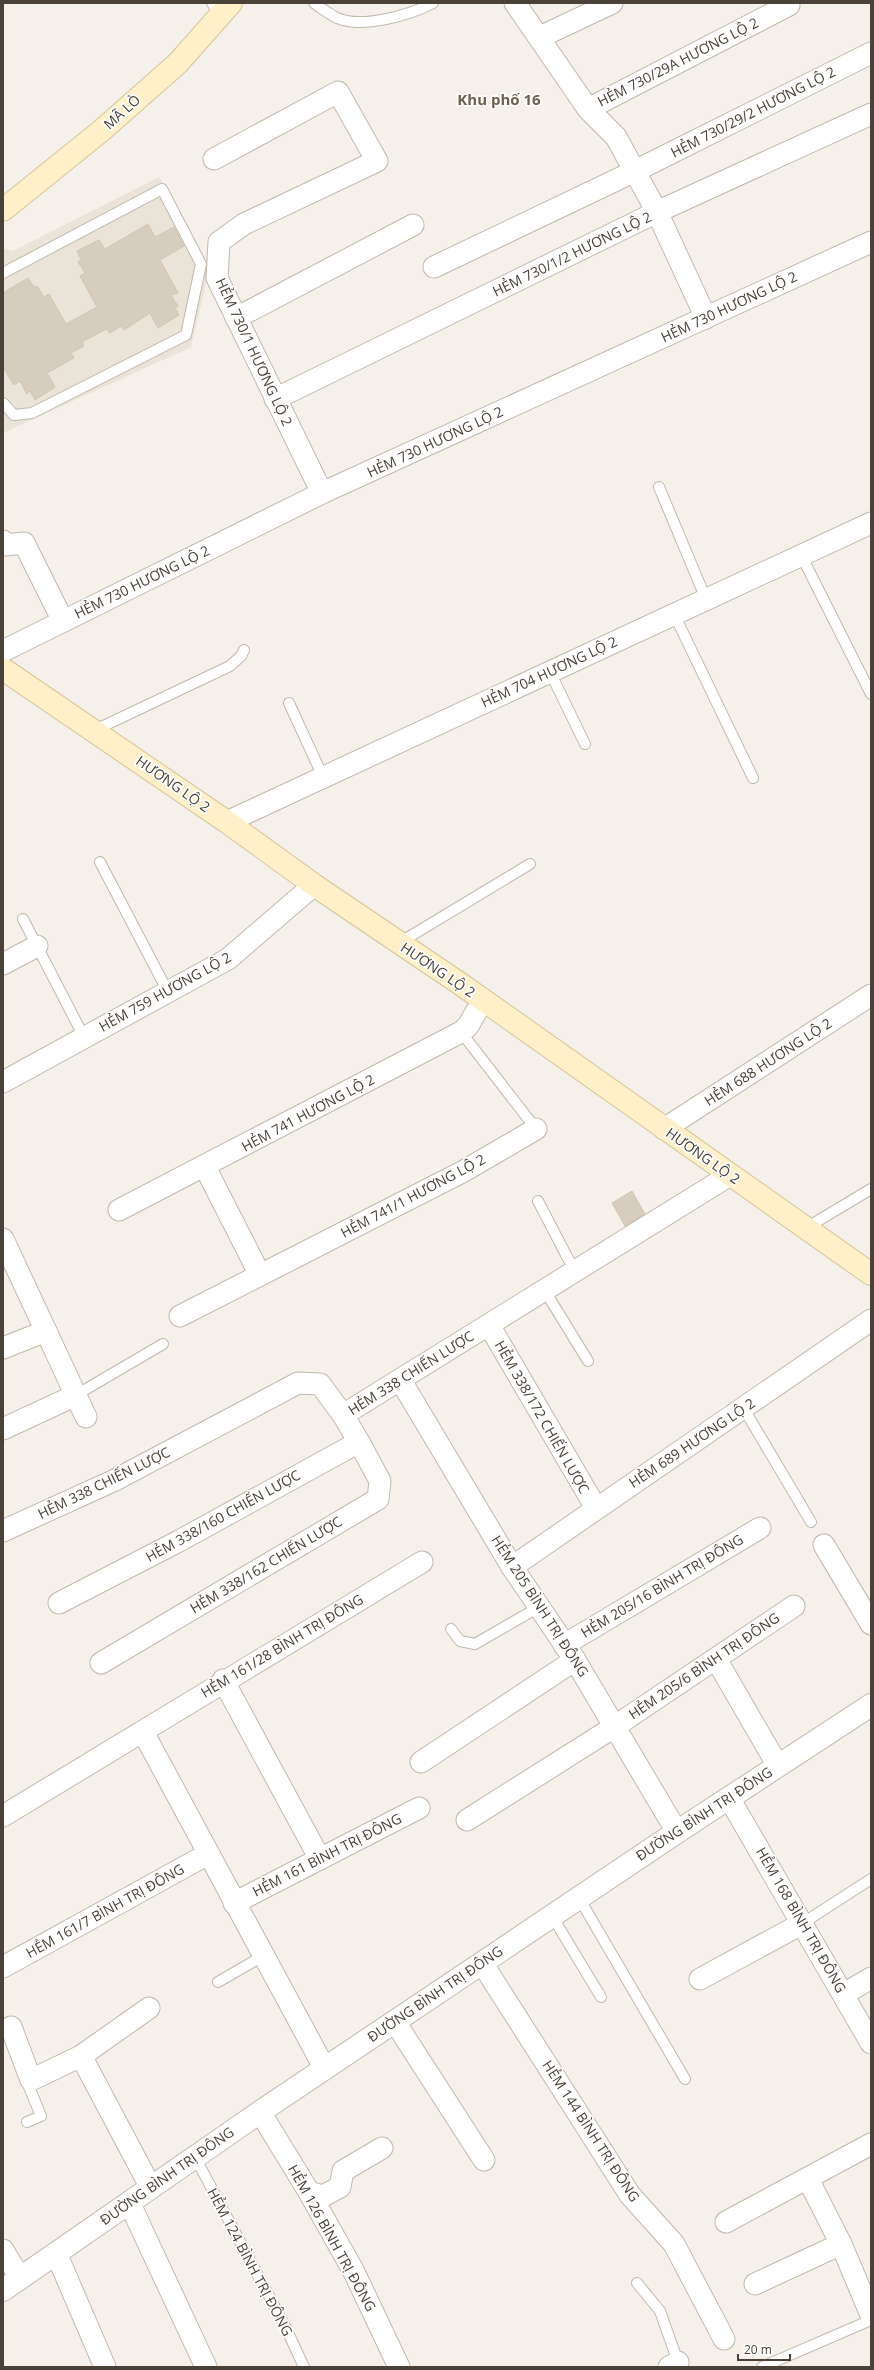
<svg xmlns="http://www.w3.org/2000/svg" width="874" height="2370" font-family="'Open Sans',sans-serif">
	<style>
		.residential { fill: #e9e3d8 }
		.building { fill: #d7cdbf; stroke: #d2c5b2 }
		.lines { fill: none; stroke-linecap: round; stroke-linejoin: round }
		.service-casing { stroke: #c1b9ac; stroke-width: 12 }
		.minor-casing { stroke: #c1b9ac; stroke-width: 23 }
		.tertiary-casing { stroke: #c1b9ac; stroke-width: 24 }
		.secondary-casing { stroke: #d6c499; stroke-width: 24 }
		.service { stroke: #fff; stroke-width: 10 }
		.minor { stroke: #fff; stroke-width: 21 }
		.tertiary { stroke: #fff; stroke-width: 22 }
		.secondary { stroke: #fff0ca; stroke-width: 22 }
		.labels { text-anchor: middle; stroke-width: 3.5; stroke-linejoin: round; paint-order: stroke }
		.street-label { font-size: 14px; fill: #4a4238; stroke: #fff }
		.neighbourhood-label { font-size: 15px; font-weight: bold; fill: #6d604f; stroke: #fff }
	</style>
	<rect width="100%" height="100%" fill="#f5f1ea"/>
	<path class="residential" d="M159 177 210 267 191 347 3 433V248L13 251Z"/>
	<g class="building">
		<path d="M148 224 155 237 174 227 184 246 160 260 178 293 171 295 178 306 175 308 179 315 158 328 150 313 124 330 121 326 110 333 106 329 82 342 84 346 71 353 74 358 47 373 55 387 35 400 30 391 27 394 20 381 14 385 3 367V293L28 278 34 287 37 286 44 297 49 294 66 324 97 307 80 276 85 273 78 262 81 260 77 251 99 240 105 249Z"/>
		<path d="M632 1191 645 1214 625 1226 612 1203Z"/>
	</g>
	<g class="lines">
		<defs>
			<g id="service">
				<path d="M212 3 220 15"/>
				<path d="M314 3C321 8 329 14 337 18 362 29 410 15 433 3"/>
				<path d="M3 273 162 189 201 264 186 335 32 413 14 415 3 403"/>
				<path d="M659 487 706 599"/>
				<path d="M801 555 871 694"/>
				<path d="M674 614 753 778"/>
				<path d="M550 672 585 744"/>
				<path d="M289 703 323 777"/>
				<path d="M95 730 230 666 241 656 244 650"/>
				<path d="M100 862 168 992"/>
				<path d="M23 919 84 1037"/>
				<path d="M399 943 530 864"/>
				<path d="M461 1032 536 1129"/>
				<path d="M538 1201 575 1272"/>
				<path d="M806 1228 871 1189"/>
				<path d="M545 1291 588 1361"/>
				<path d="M76 1395 163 1344"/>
				<path d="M744 1409 811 1522"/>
				<path d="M451 1629 460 1641 475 1644 539 1607"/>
				<path d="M579 1898 685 2079"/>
				<path d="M552 1916 601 1997"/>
				<path d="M803 1923 871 1879"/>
				<path d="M218 1982 263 1956"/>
				<path d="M27 2122 41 2116 27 2082 30 2080"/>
				<path d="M195 2157 285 2326 304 2367"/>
				<path d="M637 2283 660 2311 678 2362"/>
				<path d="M762 2367 871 2320"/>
			</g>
			<g id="minor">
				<path d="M515 3 588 109 616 137 657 212 706 318"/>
				<path d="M540 37 612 3"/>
				<path d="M588 109 789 5"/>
				<path d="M214 159 338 92 377 161 244 224 219 242 217 278 322 493"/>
				<path d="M434 267 635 171 871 53"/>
				<path d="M236 318 413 225"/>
				<path d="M275 399 657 212 871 114"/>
				<path d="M3 541 5 545 24 543 63 621"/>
				<path d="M3 651 322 493 871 242"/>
				<path d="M227 822 871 523"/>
				<path d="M3 964 37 946"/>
				<path d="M3 1082 228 959 314 885"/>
				<path d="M664 1129 871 995"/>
				<path d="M205 1167 260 1275"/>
				<path d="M119 1210 461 1032 468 1026 483 1000"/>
				<path d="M3 1239 86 1417"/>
				<path d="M180 1316 464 1171 536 1129"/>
				<path d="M489 1325 596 1508"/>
				<path d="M3 1348 46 1331"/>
				<path d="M401 1381 512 1567 575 1660 677 1832"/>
				<path d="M3 1429 76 1395"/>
				<path d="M3 1531 115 1480 298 1383 320 1384 343 1415 730 1175"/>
				<path d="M824 1545 871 1624"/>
				<path d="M512 1567 871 1320"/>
				<path d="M59 1603 179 1541 359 1442 343 1415"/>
				<path d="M564 1645 760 1528"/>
				<path d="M716 1659 778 1766"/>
				<path d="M101 1663 378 1499 380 1481 359 1442"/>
				<path d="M223 1680 320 1859"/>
				<path d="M143 1732 325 2069"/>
				<path d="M421 1762 575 1660"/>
				<path d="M729 1798 871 2043"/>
				<path d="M3 1816C143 1732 282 1646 422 1562"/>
				<path d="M467 1820 614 1727 794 1606"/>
				<path d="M234 1903 419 1808"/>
				<path d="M482 1963 630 2195 674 2244 724 2339"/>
				<path d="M3 1967 208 1854"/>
				<path d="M700 1979 803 1923"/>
				<path d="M844 1994 871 1978"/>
				<path d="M395 2022 484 2160"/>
				<path d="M11 2027 31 2080 81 2056 150 2186"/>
				<path d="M81 2056 149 2008"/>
				<path d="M260 2112 309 2192 354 2272 399 2367"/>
				<path d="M808 2179 841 2244 871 2315"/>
				<path d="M309 2192 323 2196 340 2187 343 2171 382 2148"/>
				<path d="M129 2202 206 2367"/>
				<path d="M726 2222 871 2144"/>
				<path d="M3 2250 20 2278"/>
				<path d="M56 2253 105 2367"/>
				<path d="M755 2284 841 2244"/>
				<path d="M669 2367 678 2362"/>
			</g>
			<path id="tertiary" d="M3 2290 260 2112 677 1832 871 1705"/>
			<g id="secondary">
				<path d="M3 210 101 131 178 63 231 3"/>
				<path d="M3 669 227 822 314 885 462 985 871 1274"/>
			</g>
		</defs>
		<use href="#service" class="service-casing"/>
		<use href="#minor" class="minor-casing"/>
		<use href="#tertiary" class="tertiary-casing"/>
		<use href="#secondary" class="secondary-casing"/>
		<use href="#service" class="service"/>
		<use href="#minor" class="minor"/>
		<use href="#tertiary" class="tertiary"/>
		<use href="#secondary" class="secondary"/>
	</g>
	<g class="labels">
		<g class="street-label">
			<text transform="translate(678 62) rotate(-27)" y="5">HẺM 730/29A HƯƠNG LỘ 2</text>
			<text transform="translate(122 112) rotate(-42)" y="5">MÃ LÒ</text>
			<text transform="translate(753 112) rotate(-27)" y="5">HẺM 730/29/2 HƯƠNG LỘ 2</text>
			<text transform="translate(572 254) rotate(-26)" y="5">HẺM 730/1/2 HƯƠNG LỘ 2</text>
			<text transform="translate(729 307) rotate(-25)" y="5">HẺM 730 HƯƠNG LỘ 2</text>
			<text transform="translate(254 352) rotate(65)" y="5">HẺM 730/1 HƯƠNG LỘ 2</text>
			<text transform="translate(435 442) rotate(-25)" y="5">HẺM 730 HƯƠNG LỘ 2</text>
			<text transform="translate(142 582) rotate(-26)" y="5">HẺM 730 HƯƠNG LỘ 2</text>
			<text transform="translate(549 672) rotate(-25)" y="5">HẺM 704 HƯƠNG LỘ 2</text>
			<text transform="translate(173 784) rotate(35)" y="5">HƯƠNG LỘ 2</text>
			<text transform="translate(438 970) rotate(34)" y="5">HƯƠNG LỘ 2</text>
			<text transform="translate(165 992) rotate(-29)" y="5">HẺM 759 HƯƠNG LỘ 2</text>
			<text transform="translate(768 1062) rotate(-33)" y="5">HẺM 688 HƯƠNG LỘ 2</text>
			<text transform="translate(308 1113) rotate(-28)" y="5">HẺM 741 HƯƠNG LỘ 2</text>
			<text transform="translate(703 1156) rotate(35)" y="5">HƯƠNG LỘ 2</text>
			<text transform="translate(413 1196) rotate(-28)" y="5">HẺM 741/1 HƯƠNG LỘ 2</text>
			<text transform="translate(411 1373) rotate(-32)" y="5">HẺM 338 CHIẾN LƯỢC</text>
			<text transform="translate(542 1417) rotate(60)" y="5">HẺM 338/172 CHIẾN LƯỢC</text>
			<text transform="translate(692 1443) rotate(-34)" y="5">HẺM 689 HƯƠNG LỘ 2</text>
			<text transform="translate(104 1483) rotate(-26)" y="5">HẺM 338 CHIẾN LƯỢC</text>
			<text transform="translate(223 1516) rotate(-29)" y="5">HẺM 338/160 CHIẾN LƯỢC</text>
			<text transform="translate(266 1565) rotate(-31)" y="5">HẺM 338/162 CHIẾN LƯỢC</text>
			<text transform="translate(662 1586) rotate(-31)" y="5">HẺM 205/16 BÌNH TRỊ ĐÔNG</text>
			<text transform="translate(540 1606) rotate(57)" y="5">HẺM 205 BÌNH TRỊ ĐÔNG</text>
			<text transform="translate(282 1646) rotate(-31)" y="5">HẺM 161/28 BÌNH TRỊ ĐÔNG</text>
			<text transform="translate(704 1666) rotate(-34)" y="5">HẺM 205/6 BÌNH TRỊ ĐÔNG</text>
			<text transform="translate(704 1814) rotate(-33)" y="5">ĐƯỜNG BÌNH TRỊ ĐÔNG</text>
			<text transform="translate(327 1855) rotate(-27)" y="5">HẺM 161 BÌNH TRỊ ĐÔNG</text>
			<text transform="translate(105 1911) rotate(-29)" y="5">HẺM 161/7 BÌNH TRỊ ĐÔNG</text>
			<text transform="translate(801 1920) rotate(60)" y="5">HẺM 168 BÌNH TRỊ ĐÔNG</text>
			<text transform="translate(435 1994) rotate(-34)" y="5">ĐƯỜNG BÌNH TRỊ ĐÔNG</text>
			<text transform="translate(591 2131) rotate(57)" y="5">HẺM 144 BÌNH TRỊ ĐÔNG</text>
			<text transform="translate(167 2176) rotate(-35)" y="5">ĐƯỜNG BÌNH TRỊ ĐÔNG</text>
			<text transform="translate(332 2238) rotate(61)" y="5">HẺM 126 BÌNH TRỊ ĐÔNG</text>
			<text transform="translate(250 2262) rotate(62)" y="5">HẺM 124 BÌNH TRỊ ĐÔNG</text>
		</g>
		<g class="neighbourhood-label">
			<text x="499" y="105">Khu phố 16</text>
		</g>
	</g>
	<rect width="874" height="2370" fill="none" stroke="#4a4238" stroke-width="8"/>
	<path d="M738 2354v6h52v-6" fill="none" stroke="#4a4238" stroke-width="2"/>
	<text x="744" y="2354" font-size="12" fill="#4a4238" stroke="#ffffff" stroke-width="3" paint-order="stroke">20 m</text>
</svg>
